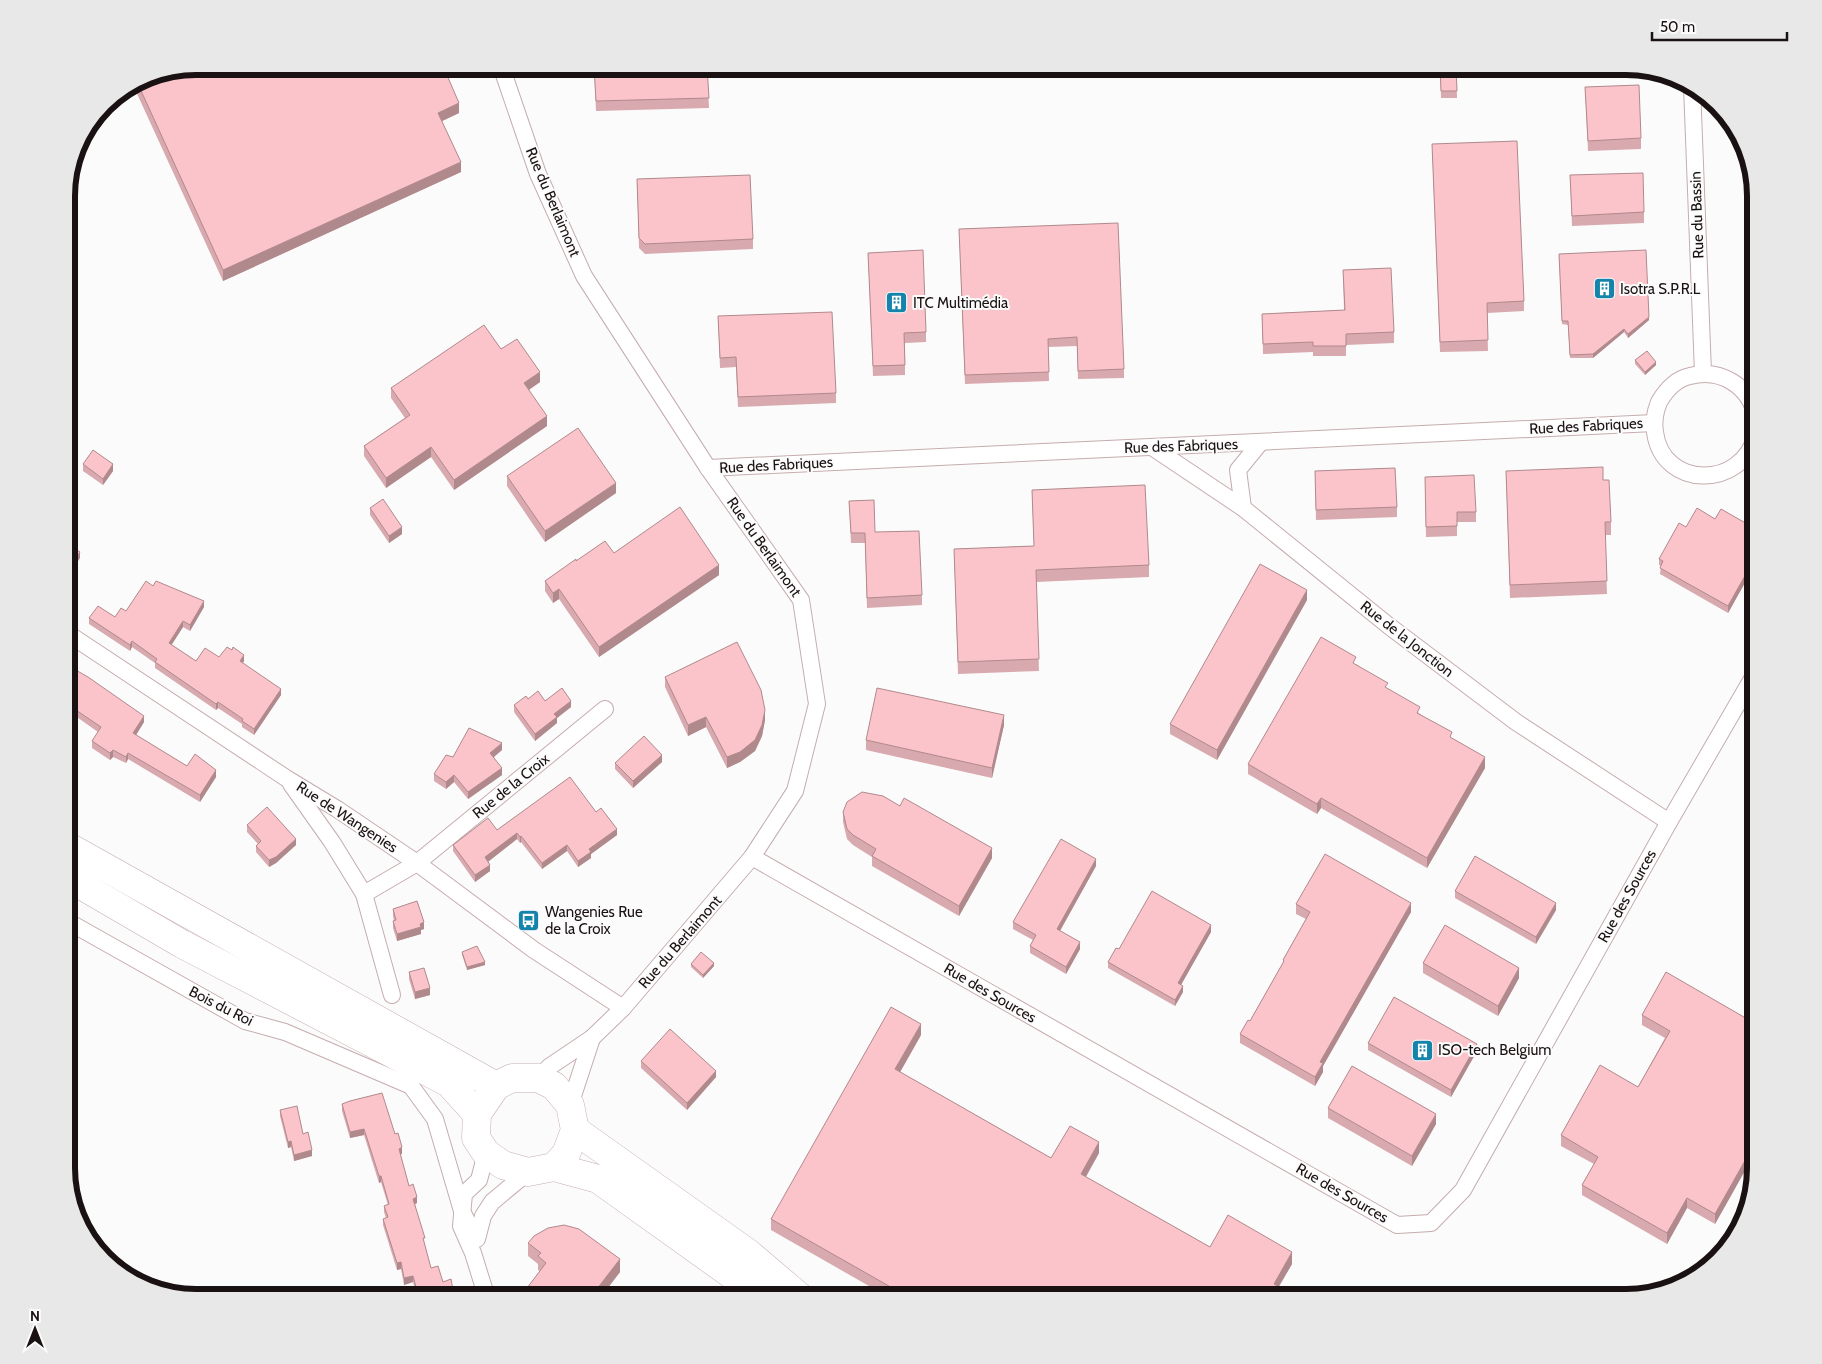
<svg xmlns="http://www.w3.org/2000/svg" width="1822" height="1364" font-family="Cabin,sans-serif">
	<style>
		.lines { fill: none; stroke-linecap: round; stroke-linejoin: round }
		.minor-casing { stroke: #c6acae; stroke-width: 18 }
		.trunk-casing { stroke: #c6acae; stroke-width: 29 }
		.minor { stroke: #fff; stroke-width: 16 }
		.trunk { stroke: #fff; stroke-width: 28 }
		.wall { fill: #d8a9ae }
		.shaded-wall { fill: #b0898d }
		.building { fill: #fbc4ca; stroke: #b0898d }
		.labels { text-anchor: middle; stroke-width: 4; stroke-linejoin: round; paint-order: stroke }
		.street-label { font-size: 15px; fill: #1a1112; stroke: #fbfbfb }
		.poi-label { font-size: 15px; fill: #1a1112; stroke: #fbfbfb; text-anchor: start }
		.rim { fill: none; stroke: #1a1112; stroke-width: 6 }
	</style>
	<rect width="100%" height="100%" fill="#fbfbfb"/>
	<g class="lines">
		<defs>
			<g id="minor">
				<path d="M501 66 538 174 584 276 708 468 801 600 817 704 795 791 752 857 623 1008 592 1038 549 1067 538 1078"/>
				<path d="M1692 86 1703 373"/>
				<path d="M1756 416C1749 386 1721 368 1690 376 1676 379 1666 390 1659 402 1655 412 1653 421 1655 432 1662 489 1742 490 1756 435"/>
				<path d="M1152 447 1243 508 1389 626 1516 722 1669 822"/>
				<path d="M708 468 1654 423"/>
				<path d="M1243 508 1238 470 1260 443"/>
				<path d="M67 633 286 778 337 809 417 863 534 950 623 1008"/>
				<path d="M291 784 332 842 364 894 392 995"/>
				<path d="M752 857 1397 1225 1431 1223 1463 1190 1669 822 1756 672"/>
				<path d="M364 894 417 863 605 709"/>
				<path d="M67 921 245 1021 285 1032 411 1086 435 1119 462 1211 468 1223 479 1230"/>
				<path d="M570 1105 592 1038"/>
				<path d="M486 1153 479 1180 464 1194 461 1226 473 1253 487 1298"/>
				<path d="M477 1239 483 1216 492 1202 528 1172"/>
			</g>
			<g id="trunk">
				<path d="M67 846 496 1086"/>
				<path d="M67 877 182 944 449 1083 477 1114"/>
				<path d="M575 1130 748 1253 801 1298"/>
				<path d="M554 1167 566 1154 575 1130 570 1105 554 1086 538 1078H512L496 1086 477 1114 476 1138 486 1153 503 1165 528 1172 554 1167 598 1179 742 1282 760 1298"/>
			</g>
		</defs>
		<use href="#minor" class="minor-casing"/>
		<use href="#trunk" class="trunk-casing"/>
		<use href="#minor" class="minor"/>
		<use href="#trunk" class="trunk"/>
	</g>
	<g class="wall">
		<path d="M594 66H707L709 108 596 111Z"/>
		<path d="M899 66H1104V69L900 77Z"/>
		<path d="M1384 66H1456L1457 98H1441L1440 67 1384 69Z"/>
		<path d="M147 76 459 113 442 121 461 172 223 281 133 85Z"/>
		<path d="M1585 87 1641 138V149L1588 151Z"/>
		<path d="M1432 144 1524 301V311L1487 313 1488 351 1440 352Z"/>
		<path d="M1570 175 1644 212V223L1572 226Z"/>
		<path d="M637 179 753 239V249L645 254 639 248Z"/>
		<path d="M959 229 1124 369V378L1078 379 1077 346 1048 347 1049 381 965 384Z"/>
		<path d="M868 253 926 332V342L905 343V375L873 376Z"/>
		<path d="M1559 254 1649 320 1628 338 1624 332 1593 358H1570L1568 325 1562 324Z"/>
		<path d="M1343 270 1394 332V343L1346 345V356H1313V352L1263 354 1262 314 1344 310Z"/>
		<path d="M718 316 836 393V403L738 407 736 367 720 368Z"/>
		<path d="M501 349 540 382 529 390 547 426 454 490 431 457 386 488 364 456V446L405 418 391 398V388Z"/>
		<path d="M1635 360 1656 365 1645 375 1635 364Z"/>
		<path d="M83 464 113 471 103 485 83 471Z"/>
		<path d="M1315 471 1397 507V517L1316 520Z"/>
		<path d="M1506 471 1603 480 1611 522V535H1605L1607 594 1510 598Z"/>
		<path d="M507 476 616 493 545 542 507 486Z"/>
		<path d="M1425 477 1476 512V522H1457V536L1426 537Z"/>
		<path d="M1032 490 1149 565V577L1036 582 1039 671 958 674 954 549 1034 546Z"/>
		<path d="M849 501 875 532 922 595V605L867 608 865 543H851Z"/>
		<path d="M370 508 402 534 389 543 370 515Z"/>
		<path d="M1715 519 1756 529V563L1728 613 1660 574 1661 566 1659 565V559Z"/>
		<path d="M614 553 719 575 599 657 559 599 553 603 545 591V581L576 561Z"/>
		<path d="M153 586 204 607 190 631 183 627 171 645 196 661 219 657 244 661 243 663 281 695 254 735 242 727V724L218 708 216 710 155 668V663L132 647 130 651 89 624V618L115 617 126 611Z"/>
		<path d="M1307 600 1217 760 1170 734V724Z"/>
		<path d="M1356 664 1452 739 1485 768 1427 868 1321 808 1317 814 1248 774V764Z"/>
		<path d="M67 665 144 722 136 735 187 766 216 777 200 802 128 759 126 763 113 757 110 760 92 748V741L98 732 67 710Z"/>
		<path d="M665 677 765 720 762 736 755 751 740 762 727 768 706 727 688 736 665 687Z"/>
		<path d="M528 699 545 701 571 707 557 718V723L535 741 514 712V705Z"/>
		<path d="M1004 725 992 778 866 750V740Z"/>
		<path d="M502 750 494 757 502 775 468 799 454 782 446 789 434 781V774L453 757Z"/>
		<path d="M662 762 633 788 615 769V763Z"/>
		<path d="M596 812 617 835 591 854V858L578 867 567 851 542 869 521 842 520 843 517 839 488 862 490 871 475 882 453 851V845L497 830Z"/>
		<path d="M843 812 992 858 959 916 872 866V857L853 845 847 839 843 822Z"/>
		<path d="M247 825 296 845 276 863 269 867 256 852V846L258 844 247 832Z"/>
		<path d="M1096 866 1060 931 1080 949 1066 974 1030 953V946L1033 940 1013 929V922Z"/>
		<path d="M1455 891 1556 910 1536 944 1455 898Z"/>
		<path d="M1296 904 1411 912 1323 1066V1072L1315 1086 1240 1043V1034L1250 1021 1283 963V960L1306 919 1296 914Z"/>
		<path d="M393 909 424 929 421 930V934L397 941 393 928V921H394L393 916Z"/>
		<path d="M1211 932 1181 985 1183 992 1175 1006 1108 968V962L1119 949Z"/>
		<path d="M462 952 485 965 467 970 462 955Z"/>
		<path d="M1423 963 1519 978 1498 1016 1423 973Z"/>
		<path d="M691 964 714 966 703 978 691 967Z"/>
		<path d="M409 972 430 995 415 999 409 979Z"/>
		<path d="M1642 1015 1756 1024V1151L1715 1224 1687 1208 1667 1244 1582 1195V1185L1594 1164 1561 1146V1135L1638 1087 1665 1038 1642 1025Z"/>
		<path d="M921 1035 900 1072 1051 1158 1099 1153 1086 1177 1210 1247 1292 1264 1279 1286 1299 1298H890L771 1230V1219Z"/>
		<path d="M1368 1043 1477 1051 1451 1097 1368 1050Z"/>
		<path d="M641 1061 716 1077 687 1110 641 1068Z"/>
		<path d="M342 1104 395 1134 402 1154H400L409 1186 417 1203 415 1204 424 1244 431 1268 443 1282 453 1290 459 1298H417L413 1282 404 1285 401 1269 397 1270 383 1225V1219L386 1218 384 1212V1206L388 1205 381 1182 379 1183 364 1135 350 1138 342 1111Z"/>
		<path d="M1328 1108 1436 1124 1412 1166 1328 1118Z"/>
		<path d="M280 1110 303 1134 312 1156 294 1161 291 1147 288 1148 280 1116Z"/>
		<path d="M528 1243 620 1272 600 1298H527V1288L540 1271 538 1270V1264L528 1256Z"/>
	</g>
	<g class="shaded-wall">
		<path d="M459 103V113L438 123V113Z"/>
		<path d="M461 162V172L223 281V270Z"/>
		<path d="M1649 317V320L1628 338V334Z"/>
		<path d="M1624 329V332L1593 358V354Z"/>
		<path d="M1656 362V365L1645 375V372Z"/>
		<path d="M540 372V382L524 393V383Z"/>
		<path d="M547 416V426L454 490V480Z"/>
		<path d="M431 447V457L386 488V478Z"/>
		<path d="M113 464V471L103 485V479Z"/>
		<path d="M616 483V493L545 542V531Z"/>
		<path d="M402 527V534L389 543V536Z"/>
		<path d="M80 552V558L67 578V571Z"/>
		<path d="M1756 556V563L1728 613V606Z"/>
		<path d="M719 565V575L599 657V647Z"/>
		<path d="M559 589V599L553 603V593Z"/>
		<path d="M1307 590V600L1217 760V750Z"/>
		<path d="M204 601V607L190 631V625Z"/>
		<path d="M183 621V627L169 649V643Z"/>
		<path d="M132 641V647L130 651V645Z"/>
		<path d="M244 655V661L240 667V661Z"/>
		<path d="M281 689V695L254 735V729Z"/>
		<path d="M571 701V707L557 718V723L535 741V734L554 714Z"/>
		<path d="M218 702V708L216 710V704Z"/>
		<path d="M765 710V720L762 736 755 751 740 762 727 768V757Z"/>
		<path d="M1004 715V725L992 778V768Z"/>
		<path d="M144 716V722L133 740V733Z"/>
		<path d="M706 717V727L688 736V725Z"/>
		<path d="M502 743V750L490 760V753Z"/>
		<path d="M113 750V757L110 760V753Z"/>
		<path d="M128 753V759L126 763V757Z"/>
		<path d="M662 755V762L633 788V781Z"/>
		<path d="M1485 757V768L1427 868V858Z"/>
		<path d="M502 768V775L468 799V792Z"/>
		<path d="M216 770V777L200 802V795Z"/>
		<path d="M454 775V782L446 789V782Z"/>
		<path d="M1321 798V808L1317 814V804Z"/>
		<path d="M617 829V835L591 854V858L578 867V861L589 849Z"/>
		<path d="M517 833V839L485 864V857Z"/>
		<path d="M521 836V842L520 843V837Z"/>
		<path d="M296 839V845L276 863 269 867V860Z"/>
		<path d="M567 845V851L542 869V863Z"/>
		<path d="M992 848V858L959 916V906Z"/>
		<path d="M1096 859V866L1057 936V929Z"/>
		<path d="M490 865V871L475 882V875Z"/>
		<path d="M1411 903V912L1323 1066V1072L1315 1086V1077L1320 1062Z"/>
		<path d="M1556 903V910L1536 944V937Z"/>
		<path d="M424 922V929L421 930V934L397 941V934Z"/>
		<path d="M1211 925V932L1178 990V983Z"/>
		<path d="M1080 942V949L1066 974V967Z"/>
		<path d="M485 962V965L467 970V967Z"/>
		<path d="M714 963V966L703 978V975Z"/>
		<path d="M1519 968V978L1498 1016V1006Z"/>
		<path d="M1183 986V992L1175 1006V1000Z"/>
		<path d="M430 988V995L415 999V992Z"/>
		<path d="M921 1024V1035L895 1081V1069Z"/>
		<path d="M1477 1044V1051L1451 1097V1090Z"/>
		<path d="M716 1071V1077L687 1110V1103Z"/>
		<path d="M1436 1114V1124L1412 1166V1156Z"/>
		<path d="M364 1129V1135L350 1138V1132Z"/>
		<path d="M291 1141V1147L288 1148V1142Z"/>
		<path d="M1756 1141V1151L1715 1224V1214Z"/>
		<path d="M1099 1142V1153L1081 1185V1174Z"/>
		<path d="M402 1147V1154L399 1155V1149Z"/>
		<path d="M312 1150V1156L294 1161V1155Z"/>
		<path d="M379 1176H381V1182L379 1183Z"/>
		<path d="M417 1197V1203L413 1205V1199Z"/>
		<path d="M1687 1198V1208L1667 1244V1233Z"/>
		<path d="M1292 1252V1264L1274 1295V1284Z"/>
		<path d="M620 1259V1272L600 1298H590Z"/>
		<path d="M401 1262V1269L397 1270V1263Z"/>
		<path d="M413 1276V1282L404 1285V1278Z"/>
	</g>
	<g class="building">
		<path d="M196 66H443L459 103 438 113 461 162 223 270 137 82 147 76Z"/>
		<path d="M594 66H707L709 98 596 101Z"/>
		<path d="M900 66H926L900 67Z"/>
		<path d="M1440 66H1456L1457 91H1441Z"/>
		<path d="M1639 85 1641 138 1588 141 1585 87Z"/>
		<path d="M1517 141 1524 301 1487 303 1488 340 1440 342 1432 144Z"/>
		<path d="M1643 173 1644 212 1572 216 1570 175Z"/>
		<path d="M750 175 753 239 645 244 639 238 637 179Z"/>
		<path d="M1118 223 1124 369 1078 371 1077 337 1048 339 1049 372 965 375 959 229Z"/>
		<path d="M923 250 926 332 904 333 905 365 873 366 868 253Z"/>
		<path d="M1646 250 1649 317 1628 334 1624 329 1593 354 1570 355 1568 321H1562L1559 254Z"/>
		<path d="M1391 268 1394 332 1346 334V346H1313V342L1263 344 1262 314 1345 310 1343 270Z"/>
		<path d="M832 312 836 393 738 397 736 357 720 358 718 316Z"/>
		<path d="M484 325 501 349 517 339 540 372 524 383 547 416 454 480 431 447 386 478 364 446 410 415 391 388Z"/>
		<path d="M1647 351 1656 362 1645 372 1635 360Z"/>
		<path d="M578 428 616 483 545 531 507 476Z"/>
		<path d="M93 450 113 464 103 479 83 464Z"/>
		<path d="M1603 467V480H1609L1611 522H1605L1607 581 1510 585 1506 471Z"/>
		<path d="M1395 468 1397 507 1316 510 1315 471Z"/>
		<path d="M1474 475 1476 512H1457V526L1426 527 1425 477Z"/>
		<path d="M1145 485 1149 565 1036 570 1039 659 958 662 954 549 1034 546 1032 490Z"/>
		<path d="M383 499 402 527 389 536 370 508Z"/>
		<path d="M874 500 875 532 919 531 922 595 867 598 865 533H851L849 501Z"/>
		<path d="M680 507 719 565 599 647 559 589 553 593 545 581 576 559V561L605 541 614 553Z"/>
		<path d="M1697 508 1715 519 1721 509 1756 529V556L1728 606 1660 568 1663 561 1659 559 1679 523 1686 527Z"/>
		<path d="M67 543 80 552 67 571Z"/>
		<path d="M1260 564 1307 590 1217 750 1170 724Z"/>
		<path d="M146 581 153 586 156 581 204 601 190 625 183 621 169 643 196 661 205 648 219 657 227 647 232 650 233 647 244 655 240 661 281 689 254 729 242 721 243 719 218 702 216 704 155 662 157 659 132 641 130 645 89 618 98 606 115 617 121 608 126 611Z"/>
		<path d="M1321 637 1356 657 1353 663 1388 683 1385 687 1420 707 1417 713 1452 732 1450 737 1485 757 1427 858 1321 798 1317 804 1248 764Z"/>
		<path d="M737 642 761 690 765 710 762 725 755 740 740 752 727 757 706 717 688 725 665 677Z"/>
		<path d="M67 665 88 677 144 716 133 733 187 766 195 754 216 770 200 795 128 753 126 757 113 750 110 753 92 741 101 727 67 704Z"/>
		<path d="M562 688 571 701 554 714 557 717 535 734 514 705 526 696 528 699 538 691 545 701Z"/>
		<path d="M877 688 1004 715 992 768 866 740Z"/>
		<path d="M469 728 502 743 490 753 502 768 468 792 454 775 446 782 434 774 446 755 453 757Z"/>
		<path d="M644 736 662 755 633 781 615 763Z"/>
		<path d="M570 777 596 812 601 808 617 829 589 849 591 852 578 861 567 845 542 863 521 836 520 837 517 833 485 857 490 865 475 875 453 845 488 818 497 830Z"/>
		<path d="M862 792 883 796 900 806 904 798 992 848 959 906 872 856 876 849 853 835 847 829 843 812 847 802Z"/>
		<path d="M267 807 296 839 276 857 269 860 256 846 261 841 247 825Z"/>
		<path d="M1061 839 1096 859 1057 929 1080 942 1066 967 1030 946 1036 935 1013 922Z"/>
		<path d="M1325 854 1411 903 1320 1062 1323 1063 1315 1077 1240 1034 1248 1020 1250 1021 1284 961 1283 960 1310 912 1296 904Z"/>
		<path d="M1475 856 1556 903 1536 937 1455 891Z"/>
		<path d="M1152 891 1211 925 1178 983 1183 986 1175 1000 1108 962 1116 948 1119 949Z"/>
		<path d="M417 901 424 922 420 924 421 927 397 934 393 921 396 920 393 909Z"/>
		<path d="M1445 925 1519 968 1498 1006 1423 963Z"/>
		<path d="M477 946 485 962 467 967 462 952Z"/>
		<path d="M701 952 714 963 703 975 691 964Z"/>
		<path d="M424 968 430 988 415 992 409 972Z"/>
		<path d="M1666 972 1756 1024V1078L1753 1082 1756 1084V1141L1715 1214 1687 1198 1667 1233 1582 1185 1598 1157 1561 1135 1600 1065 1638 1087 1670 1031 1642 1015Z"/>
		<path d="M1394 997 1477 1044 1451 1090 1368 1043Z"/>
		<path d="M891 1007 921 1024 895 1069 1051 1158 1070 1126 1099 1142 1081 1174 1210 1247 1228 1215 1292 1252 1274 1284 1299 1298H910L771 1219Z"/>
		<path d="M670 1029 716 1071 687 1103 641 1061Z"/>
		<path d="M1352 1066 1436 1114 1412 1156 1328 1108Z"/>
		<path d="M382 1093 395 1134 398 1133 402 1147 399 1149 409 1186 413 1184 417 1197 413 1199 425 1238H423L431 1268 438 1266 443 1282 451 1279 453 1290 459 1298H419L413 1276 404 1278 401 1262 397 1263 383 1219 388 1217 384 1206 389 1204 381 1176H379L364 1129 350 1132 342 1104 350 1101Z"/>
		<path d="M297 1106 303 1134 308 1132 312 1150 294 1155 291 1141 288 1142 280 1110Z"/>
		<path d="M564 1225 579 1229 620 1259 590 1298H540L527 1288 546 1263 538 1256 541 1253 528 1243 534 1236 548 1228Z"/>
	</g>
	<defs>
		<symbol id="building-square" viewBox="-11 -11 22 22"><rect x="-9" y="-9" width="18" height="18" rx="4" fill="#1584ab" stroke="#fbfbfb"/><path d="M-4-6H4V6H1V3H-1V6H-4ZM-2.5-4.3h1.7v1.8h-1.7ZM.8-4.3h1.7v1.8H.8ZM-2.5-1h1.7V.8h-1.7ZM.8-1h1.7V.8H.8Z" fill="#fff"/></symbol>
		<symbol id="bus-square" viewBox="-11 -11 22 22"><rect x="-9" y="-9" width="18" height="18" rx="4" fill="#1584ab" stroke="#fbfbfb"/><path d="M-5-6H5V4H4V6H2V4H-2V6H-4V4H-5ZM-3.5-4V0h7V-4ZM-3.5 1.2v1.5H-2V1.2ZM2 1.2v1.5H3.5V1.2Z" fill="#fff"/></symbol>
	</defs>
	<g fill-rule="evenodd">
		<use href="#building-square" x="1592" y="276" width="25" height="25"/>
		<use href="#building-square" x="884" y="290" width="25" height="25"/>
		<use href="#bus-square" x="516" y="908" width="25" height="25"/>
		<use href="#building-square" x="1410" y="1038" width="25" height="25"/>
	</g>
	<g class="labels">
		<g class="street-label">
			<text transform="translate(553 202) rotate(67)" y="5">Rue du Berlaimont</text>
			<text transform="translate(1697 215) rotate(-92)" y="5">Rue du Bassin</text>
			<text transform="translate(1586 426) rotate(-3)" y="5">Rue des Fabriques</text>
			<text transform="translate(1181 446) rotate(-2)" y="5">Rue des Fabriques</text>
			<text transform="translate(776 465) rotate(-3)" y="5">Rue des Fabriques</text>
			<text transform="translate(764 547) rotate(55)" y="5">Rue du Berlaimont</text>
			<text transform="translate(1407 639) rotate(38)" y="5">Rue de la Jonction</text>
			<text transform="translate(511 786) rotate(-39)" y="5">Rue de la Croix</text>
			<text transform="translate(347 817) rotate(33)" y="5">Rue de Wangenies</text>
			<text transform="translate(1627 896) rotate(-61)" y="5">Rue des Sources</text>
			<text transform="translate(680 942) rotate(-49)" y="5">Rue du Berlaimont</text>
			<text transform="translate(990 993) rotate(30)" y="5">Rue des Sources</text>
			<text transform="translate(221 1006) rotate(27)" y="5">Bois du Roi</text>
			<text transform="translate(1342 1193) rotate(30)" y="5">Rue des Sources</text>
		</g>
		<g class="poi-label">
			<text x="1620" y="294">Isotra S.P.R.L</text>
			<text x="913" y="308">ITC Multimédia</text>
			<text x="545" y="917">Wangenies Rue<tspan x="545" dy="17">de la Croix</tspan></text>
			<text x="1438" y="1055">ISO-tech Belgium</text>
		</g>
	</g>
	<path d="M0 0H1822V1364H0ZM196 75H1626A121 121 0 0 1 1747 196V1168A121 121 0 0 1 1626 1289H196A121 121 0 0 1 75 1168V196A121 121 0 0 1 196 75Z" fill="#e9e8e8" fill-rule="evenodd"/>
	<path class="rim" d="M196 75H1626A121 121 0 0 1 1747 196V1168A121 121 0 0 1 1626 1289H196A121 121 0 0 1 75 1168V196A121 121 0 0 1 196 75Z"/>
	<g transform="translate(35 1329)" stroke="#fbfbfb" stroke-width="4" paint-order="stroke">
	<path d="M0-4L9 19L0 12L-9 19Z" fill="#1a1112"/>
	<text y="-8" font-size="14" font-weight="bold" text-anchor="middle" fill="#1a1112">N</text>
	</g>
	<path d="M1652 32v8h135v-8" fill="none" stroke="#1a1112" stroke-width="2.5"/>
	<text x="1660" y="32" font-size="15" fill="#1a1112" stroke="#fbfbfb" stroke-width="4" paint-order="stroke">50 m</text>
</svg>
